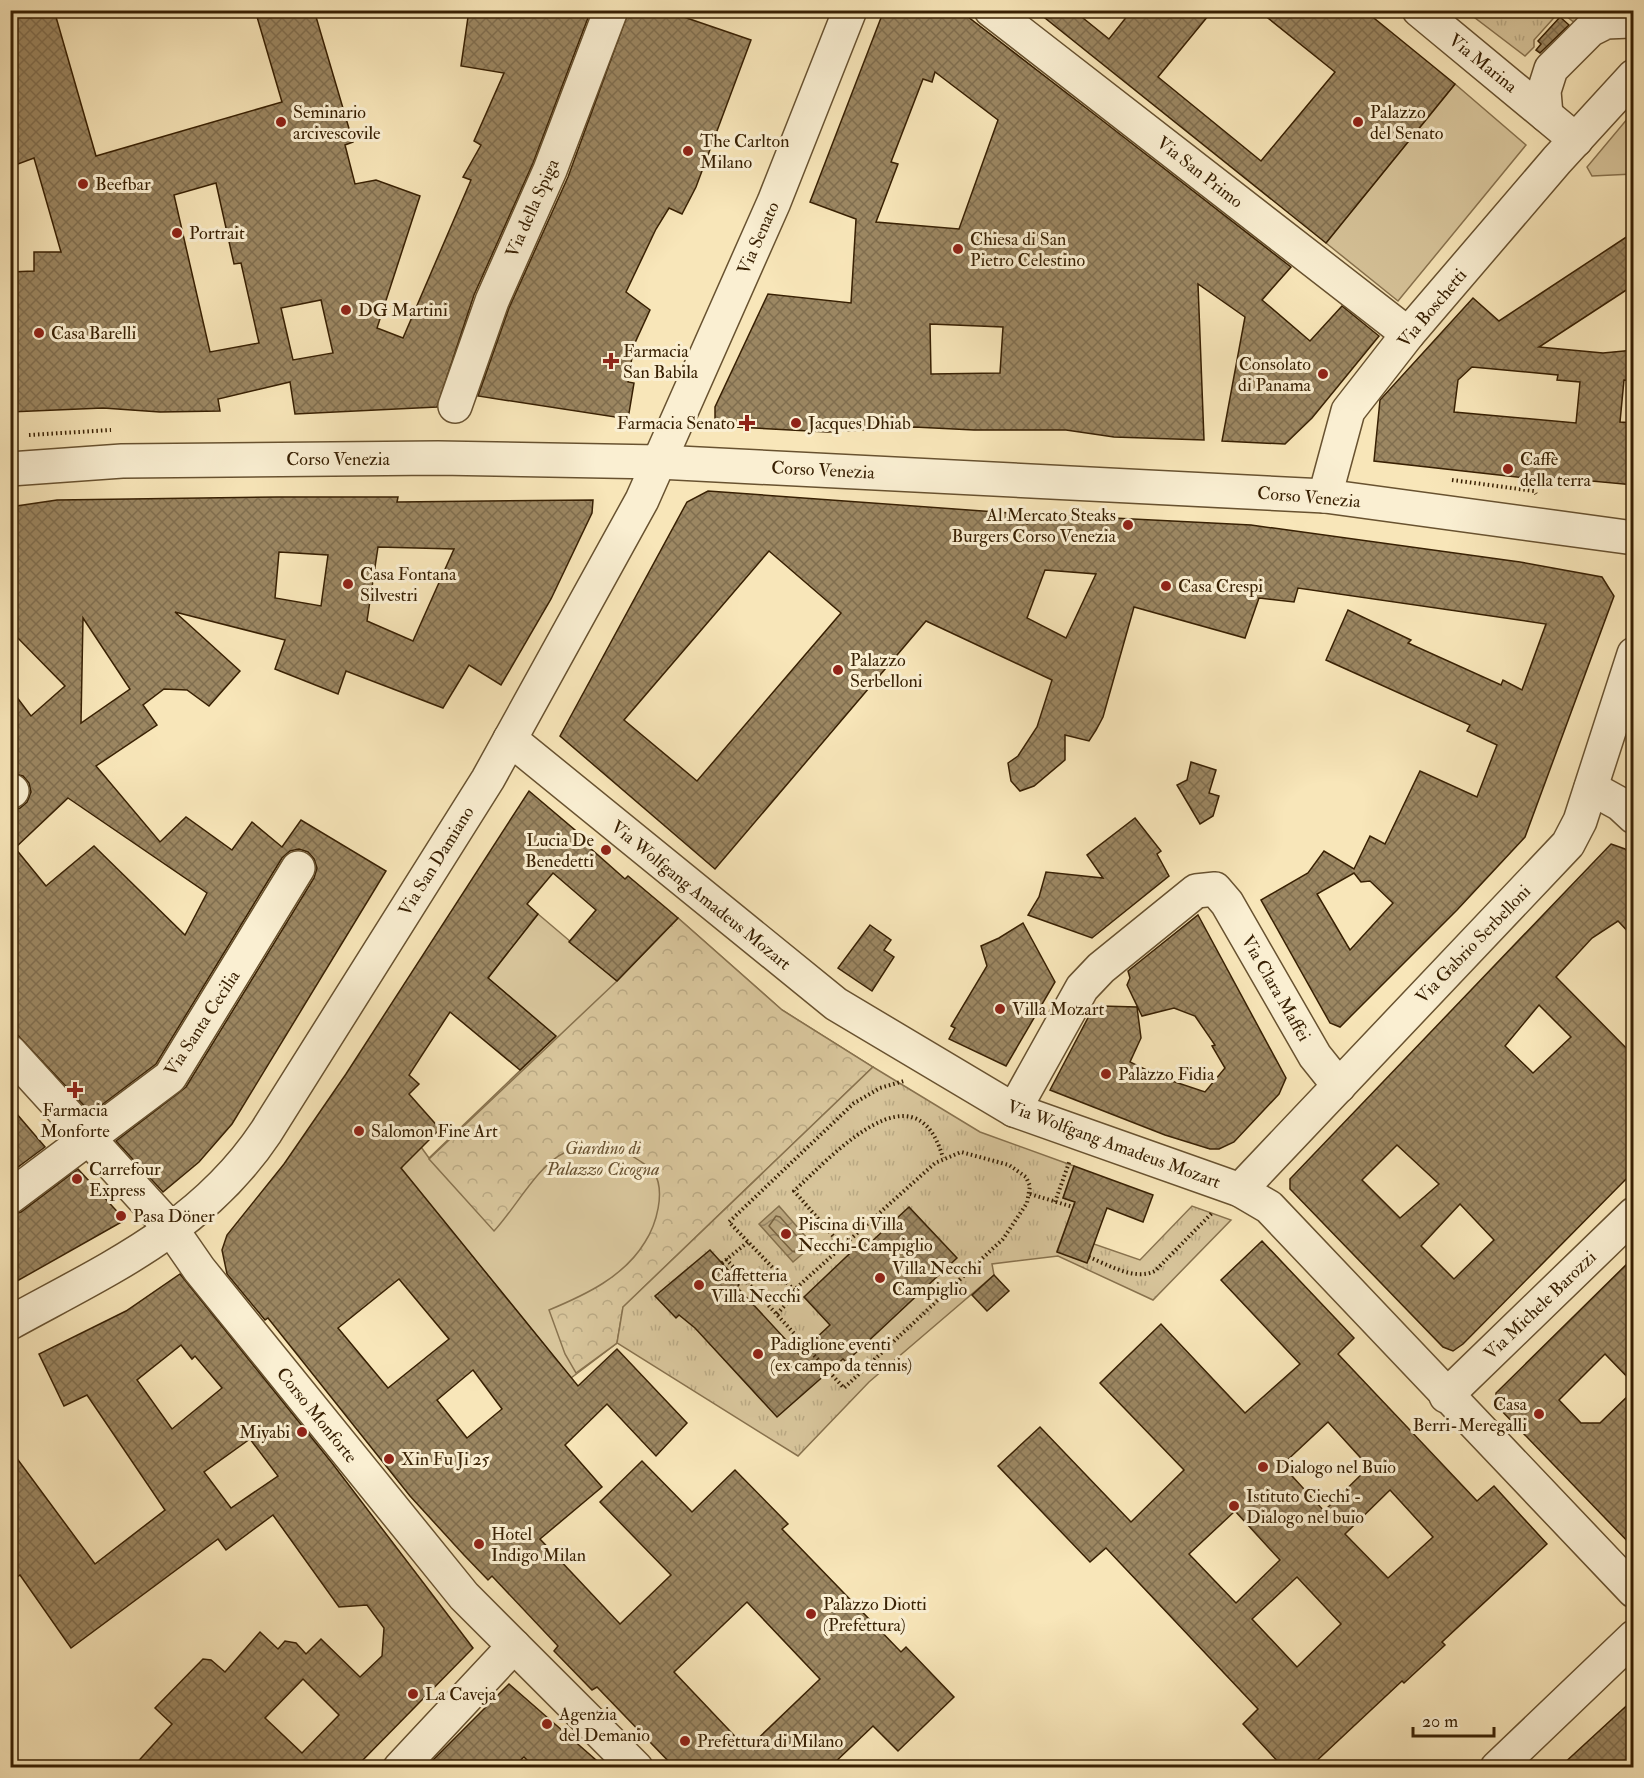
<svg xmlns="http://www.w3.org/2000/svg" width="1644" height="1778" font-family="'IM FELL Double Pica',serif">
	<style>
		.green { fill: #d7c49a; stroke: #88724e; stroke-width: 1.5 }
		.forest { fill: url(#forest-crowns); stroke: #88724e; stroke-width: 1.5 }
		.park { fill: url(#park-tufts); stroke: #88724e; stroke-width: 1.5 }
		.water { fill: url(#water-waves); stroke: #846f4b; stroke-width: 1.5 }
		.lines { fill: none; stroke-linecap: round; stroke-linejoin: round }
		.shore { stroke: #78623f; stroke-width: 1.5 }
		.building { fill: url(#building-cross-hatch); stroke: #382003; stroke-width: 1.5; fill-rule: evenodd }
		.minor-casing { stroke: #685230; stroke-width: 36 }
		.path { stroke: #382003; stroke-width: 4; stroke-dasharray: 1.5 3; stroke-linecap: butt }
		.minor { stroke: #faefd2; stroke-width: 33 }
		.poi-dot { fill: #8f2418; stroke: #faefd2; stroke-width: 2 }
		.labels { text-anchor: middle; stroke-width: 6; stroke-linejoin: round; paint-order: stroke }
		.street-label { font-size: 18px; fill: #382003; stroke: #faefd2 }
		.poi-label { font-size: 18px; fill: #382003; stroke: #faefd2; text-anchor: start }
		.park-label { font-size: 18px; font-style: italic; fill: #685130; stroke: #faefd2 }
	</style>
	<defs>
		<pattern id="forest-crowns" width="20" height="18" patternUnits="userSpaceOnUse" patternTransform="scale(1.5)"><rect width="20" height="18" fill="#d7c49a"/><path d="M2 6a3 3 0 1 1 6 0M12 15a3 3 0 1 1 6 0" fill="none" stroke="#b9a883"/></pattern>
		<pattern id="park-tufts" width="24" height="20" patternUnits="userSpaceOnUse" patternTransform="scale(1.5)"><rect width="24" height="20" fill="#d7c49a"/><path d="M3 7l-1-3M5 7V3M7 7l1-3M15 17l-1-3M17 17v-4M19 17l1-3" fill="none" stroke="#b9a883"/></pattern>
		<pattern id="water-waves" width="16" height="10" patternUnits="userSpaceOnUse" patternTransform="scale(1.5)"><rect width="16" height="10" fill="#b7a37b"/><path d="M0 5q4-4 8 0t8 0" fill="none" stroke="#968463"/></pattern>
		<pattern id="building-cross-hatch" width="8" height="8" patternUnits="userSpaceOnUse" patternTransform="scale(1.5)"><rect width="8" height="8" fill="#9c8762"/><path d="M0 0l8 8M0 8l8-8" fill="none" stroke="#806e4f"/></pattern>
	</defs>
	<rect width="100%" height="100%" fill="#f8e6b9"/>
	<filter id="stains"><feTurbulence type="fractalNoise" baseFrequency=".00333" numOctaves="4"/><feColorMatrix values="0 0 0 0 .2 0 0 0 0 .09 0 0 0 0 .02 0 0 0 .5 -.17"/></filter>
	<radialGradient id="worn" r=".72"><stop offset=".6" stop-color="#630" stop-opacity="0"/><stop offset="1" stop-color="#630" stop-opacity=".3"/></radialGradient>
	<g class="green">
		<path d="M1455 84 1526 145 1398 301 1326 243Z"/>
		<path d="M1633 112V174L1592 176 1587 167Z"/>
		<path d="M538 914 617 981 678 918 782 1010 873 1067 623 1307 617 1343 571 1378 401 1169 405 1162 421 1147 429 1158 555 1037 488 978Z"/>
	</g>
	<path class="forest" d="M678 918 782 1010 873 1067 623 1307 617 1343 576 1373 565 1354 549 1310C585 1295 624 1277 645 1242 656 1225 666 1192 654 1172 652 1168 644 1164 640 1161 614 1143 594 1138 564 1153 539 1164 514 1210 494 1231L429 1159 617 981Z"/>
	<g class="park">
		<path d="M1466 11H1589L1576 24 1560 11 1534 40V47L1525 56Z"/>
		<path d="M873 1067 980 1132 1074 1166 1063 1198 1075 1202 1057 1251 1094 1244 1140 1260 1192 1206 1231 1220 1153 1300 1058 1256 992 1264 994 1275 869 1382 798 1456 617 1343 623 1307Z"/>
	</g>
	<path class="water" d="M779 1206 813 1245 793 1262 759 1224Z"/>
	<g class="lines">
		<path class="shore" d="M776 1216 780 1217 802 1242 795 1252 792 1251 769 1226Z"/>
	</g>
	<g class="building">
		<path d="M10 10H54L96 156 282 102 255 10H314L353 142 345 145 355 184 376 180 420 196 377 328 403 338 471 180 463 177 481 145 474 141 504 73 461 66 469 10H591L533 163 474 295 437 407 295 414 290 382 218 399 220 411 160 412 103 408 10 412V272L34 271V252H61L34 158 10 167ZM216 183 234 264 241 263 259 343 210 352 174 195ZM321 300 333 353 293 360 281 308Z"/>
		<path d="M629 10H680L678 15 751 40 696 187 682 214 669 208 656 229 626 292 650 310 634 345 628 382 634 383 628 419 478 396 509 308 568 177Z"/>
		<path d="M884 10H959L1103 121 1291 267 1262 300 1310 341 1342 306 1379 336 1312 418 1285 444 1222 441 1245 317 1198 284 1204 440 1114 437 1066 430H974L914 427 828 432 715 426V407L768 294 851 303 856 219 810 202ZM935 72 998 120 959 229 876 222 898 164 891 162 923 79 932 82ZM930 324 1003 327 1000 373 931 374Z"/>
		<path d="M1035 10H1073L1109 39 1132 10H1213L1158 77 1261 161 1335 72 1258 10H1364L1455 84 1326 243Z"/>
		<path d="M1560 17 1569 25 1540 53 1536 50 1541 44 1538 41Z"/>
		<path d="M1634 232V285L1539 347 1603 353 1634 350V381L1624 380 1620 422 1634 423V485L1527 475 1526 478 1374 461 1380 400 1473 298 1499 321ZM1472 367 1558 375 1557 380 1580 382 1576 423 1454 412 1458 380Z"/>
		<path d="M708 491 1010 513 1027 524 1035 514 1251 525 1520 562 1602 577 1614 596 1525 837 1457 910 1340 1027 1330 1023 1261 900 1308 873 1324 851 1354 869 1370 836 1385 844 1420 771 1477 797 1497 745 1467 731 1470 725 1326 660 1348 610 1411 640 1408 643 1501 685 1503 680 1522 690 1546 624 1298 588 1294 602 1259 598 1245 638 1134 607 1103 717 1096 730 1089 741 1065 735V760L1034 786 1020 791 1011 781 1008 763 1018 756 1037 727 1052 680 926 621 715 869 560 736 687 502ZM769 551 841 613 697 781 624 720ZM1045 570 1096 574 1066 638 1027 618ZM1354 873 1361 882 1370 881 1393 903 1350 950 1317 894Z"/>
		<path d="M278 497H398L397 502 593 500 592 513 551 599 501 685 469 665 443 708 346 671 338 694 275 669 285 640 175 612 240 671 209 706 187 690 164 689 143 705 157 725 96 766 160 842 186 817 232 850 252 822 282 847 301 820 386 871 232 1124 199 1162 163 1192 116 1141 186 1087 314 878 317 868 314 859 308 852 299 849 290 851 282 858 156 1064 91 1113 10 1027V810L20 808 27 802 31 792 29 783 23 776 10 773V688L31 716 65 686 10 630V507L57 500ZM378 547 454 549 413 641 367 621ZM279 552 328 555 321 606 275 598ZM83 618 130 689 81 723 82 670ZM68 798 207 893 185 935 94 846 46 886 15 848Z"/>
		<path d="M1191 762 1216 770 1209 793 1219 796 1213 816 1200 824 1177 785 1187 780Z"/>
		<path d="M529 791 582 836 580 839 625 879 628 876 678 918 617 981 569 942 596 910 553 873 527 904 538 914 488 978 556 1036 520 1070 450 1012 409 1075 419 1084 409 1094 440 1129 401 1168 578 1386 617 1349 687 1423 656 1456 607 1404 565 1445 602 1487 540 1539 620 1624 671 1575 600 1502 642 1461 692 1512 735 1470 788 1524 782 1529 901 1652 906 1647 954 1697 898 1751 873 1726 830 1767H674L597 1687 592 1690 554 1651 558 1646 492 1576 488 1580 464 1555 410 1496 268 1318 265 1320 227 1274 222 1250 227 1235 284 1164 346 1074ZM399 1279 449 1339 388 1388 338 1328ZM473 1370 502 1409 467 1438 437 1400ZM747 1602 820 1679 747 1749 674 1672Z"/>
		<path d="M1135 818 1161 851 1157 854 1169 876 1092 938 1028 915 1039 897 1046 872 1103 878 1087 855Z"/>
		<path d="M1611 844 1625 849 1634 859V938L1618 921 1592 938 1556 977 1634 1056V1171L1463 1344 1453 1351 1443 1347 1290 1189V1179ZM1539 1005 1571 1037 1533 1073 1505 1046ZM1397 1145 1439 1184 1400 1218 1362 1180ZM1460 1204 1494 1240 1454 1279 1421 1246Z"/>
		<path d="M1198 915 1286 1078 1279 1094 1234 1142 1219 1149H1210L1165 1135 1050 1090 1090 1014 1101 1006 1137 1007 1141 1038 1130 1062 1163 1078 1205 1092 1225 1068 1212 1046 1215 1045 1195 1016 1174 1008 1142 1016 1127 985 1130 978 1128 971Z"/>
		<path d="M1023 923 1055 982 1006 1066 949 1039 955 1028 951 1026 987 966 981 946 999 938Z"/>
		<path d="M870 925 891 940 884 950 894 957 872 991 838 968Z"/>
		<path d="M10 1106 45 1147 10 1173Z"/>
		<path d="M1074 1166 1153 1195 1143 1222 1107 1208 1087 1263 1057 1252 1075 1202 1063 1198Z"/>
		<path d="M78 1169 125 1220 10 1285V1215L21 1212Z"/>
		<path d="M909 1207 957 1258 846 1362 843 1359 777 1417 695 1328 679 1315 676 1318 655 1296 710 1250 730 1272 739 1285 737 1287 799 1354 830 1325 804 1297 865 1239 869 1244Z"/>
		<path d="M1262 1241 1354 1338 1338 1354 1477 1501 1494 1486 1547 1544 1442 1642 1445 1645 1404 1683 1402 1681 1310 1767H1283L1243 1724 1258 1709 1106 1548 1090 1562 998 1466 1040 1427 1131 1522 1184 1470 1100 1383 1161 1324 1245 1413 1300 1364 1221 1280ZM1328 1422 1369 1467 1324 1511 1282 1465ZM1390 1490 1433 1537 1388 1578 1345 1534ZM1235 1511 1280 1560 1236 1603 1189 1554ZM1297 1577 1341 1624 1297 1667 1252 1619Z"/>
		<path d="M1634 1257V1384L1605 1354 1559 1400 1581 1423H1600L1634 1390V1548L1496 1405V1393Z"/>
		<path d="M180 1274 332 1463 473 1648 356 1767H133L172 1724 155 1708 203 1659 211 1660 225 1672 260 1632 278 1649 285 1641 296 1643 306 1654 321 1639 360 1677 382 1656 384 1628 367 1605 339 1607 273 1515 226 1550 218 1539 71 1648 20 1575 10 1581V1449L95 1564 165 1510 87 1395 64 1406 39 1354 126 1311ZM181 1345 192 1359 195 1356 222 1388 172 1429 137 1380ZM250 1439 278 1476 231 1508 204 1472ZM303 1679 339 1715 302 1753 265 1718Z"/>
		<path d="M994 1275 1009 1291 987 1311 972 1295Z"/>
		<path d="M509 1684 564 1732 604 1767H534L524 1757 513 1767H426Z"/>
		<path d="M1634 1699V1767H1560L1611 1720Z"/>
	</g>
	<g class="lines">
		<defs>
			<g id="minor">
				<path d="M991 10 1408 334"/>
				<path d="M1419 10 1576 140"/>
				<path d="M1546 115 1544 91 1551 69 1590 30 1606 22 1630 21"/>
				<path d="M455 406 492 301 550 170 611 10"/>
				<path d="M10 469 122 461 438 458 659 462 1325 496 1634 538"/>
				<path d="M1325 496 1348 411 1408 334 1557 160 1634 76"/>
				<path d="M510 739 836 1004 1014 1110 1240 1190 1269 1207 1634 1591"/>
				<path d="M1591 788 1620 804 1634 817"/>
				<path d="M10 792 12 791"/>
				<path d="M10 1052 172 1230 199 1269 464 1596 636 1768"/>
				<path d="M1014 1110 1082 988 1101 968 1196 891 1215 889 1227 903 1315 1056 1339 1086"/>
				<path d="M1240 1190 1568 844 1580 821 1634 654"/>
				<path d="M10 1197 170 1077 298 868"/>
				<path d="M10 1323C108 1269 202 1228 266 1132L488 779 642 500 774 202 850 10"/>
				<path d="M1446 1396 1634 1214"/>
				<path d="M400 1768 514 1646"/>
				<path d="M1497 1768 1634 1637"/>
			</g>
		</defs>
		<use href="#minor" class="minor-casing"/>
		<g class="path">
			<path d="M1550 10 1554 14"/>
			<path d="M29 435 111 430"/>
			<path d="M1452 480 1534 491 1536 494"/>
			<path d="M1030 1194 1073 1207"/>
			<path d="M1055 1202 1070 1160"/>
			<path d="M842 1246 794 1191C832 1156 916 1062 943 1158"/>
			<path d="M1089 1257C1108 1265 1135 1281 1155 1271L1212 1213"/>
			<path d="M726 1259 844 1388 1003 1239 1027 1203 1030 1186 1026 1177 1009 1165 961 1152 935 1163 794 1290 729 1222 854 1103 880 1088 904 1081"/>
			<path d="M722 1263 748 1242"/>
			<path d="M777 1314 788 1302 794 1290"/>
		</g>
		<use href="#minor" class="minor"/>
	</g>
	<g class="poi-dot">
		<circle cx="281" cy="122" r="6"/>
		<circle cx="1358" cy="122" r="6"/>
		<circle cx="688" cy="151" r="6"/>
		<circle cx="83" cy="184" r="6"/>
		<circle cx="177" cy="233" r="6"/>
		<circle cx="958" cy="249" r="6"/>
		<circle cx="346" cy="310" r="6"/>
		<circle cx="39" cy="333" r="6"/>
		<path d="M608 352h6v6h6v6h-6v6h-6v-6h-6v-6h6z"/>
		<circle cx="1323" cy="374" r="6"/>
		<path d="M744 414h6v6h6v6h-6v6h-6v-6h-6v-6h6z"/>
		<circle cx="796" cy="423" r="6"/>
		<circle cx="1508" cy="469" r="6"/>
		<circle cx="1128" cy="525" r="6"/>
		<circle cx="348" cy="584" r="6"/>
		<circle cx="1166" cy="586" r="6"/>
		<circle cx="838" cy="670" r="6"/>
		<circle cx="606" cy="850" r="6"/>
		<circle cx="1000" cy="1009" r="6"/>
		<circle cx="1106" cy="1074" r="6"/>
		<path d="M72 1081h6v6h6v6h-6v6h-6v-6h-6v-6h6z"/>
		<circle cx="359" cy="1131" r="6"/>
		<circle cx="77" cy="1179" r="6"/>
		<circle cx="121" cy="1216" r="6"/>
		<circle cx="786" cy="1234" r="6"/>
		<circle cx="880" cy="1278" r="6"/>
		<circle cx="699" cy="1285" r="6"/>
		<circle cx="758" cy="1354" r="6"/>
		<circle cx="1539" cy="1414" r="6"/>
		<circle cx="302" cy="1432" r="6"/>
		<circle cx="389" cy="1459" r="6"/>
		<circle cx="1263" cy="1467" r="6"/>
		<circle cx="1234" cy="1506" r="6"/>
		<circle cx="479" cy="1544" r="6"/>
		<circle cx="811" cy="1614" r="6"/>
		<circle cx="413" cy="1694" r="6"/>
		<circle cx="547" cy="1724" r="6"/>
		<circle cx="685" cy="1741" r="6"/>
	</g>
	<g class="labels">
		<g class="street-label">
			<text transform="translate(1483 63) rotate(39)" y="6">Via Marina</text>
			<text transform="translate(1200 172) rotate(38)" y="6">Via San Primo</text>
			<text transform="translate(532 208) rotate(-66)" y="6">Via della Spiga</text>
			<text transform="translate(758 238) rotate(-66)" y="6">Via Senato</text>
			<text transform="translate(1432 308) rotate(-50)" y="6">Via Boschetti</text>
			<text x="338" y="465">Corso Venezia</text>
			<text transform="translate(823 470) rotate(3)" y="6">Corso Venezia</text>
			<text transform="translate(1309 497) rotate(5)" y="6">Corso Venezia</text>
			<text transform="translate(436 861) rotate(-58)" y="6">Via San Damiano</text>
			<text transform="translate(701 895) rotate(39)" y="6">Via Wolfgang Amadeus Mozart</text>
			<text transform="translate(1473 944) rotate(-46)" y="6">Via Gabrio Serbelloni</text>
			<text transform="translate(1276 988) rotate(60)" y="6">Via Clara Maffei</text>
			<text transform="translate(202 1023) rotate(-57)" y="6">Via Santa Cecilia</text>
			<text transform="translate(1114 1144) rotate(20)" y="6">Via Wolfgang Amadeus Mozart</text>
			<text transform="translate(1540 1305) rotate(-44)" y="6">Via Michele Barozzi</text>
			<text transform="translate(317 1415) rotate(51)" y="6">Corso Monforte</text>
		</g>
		<g class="poi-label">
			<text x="293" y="118">Seminario<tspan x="293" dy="21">arcivescovile</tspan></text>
			<text x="1370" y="118">Palazzo<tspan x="1370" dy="21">del Senato</tspan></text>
			<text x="700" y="147">The Carlton<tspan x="700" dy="21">Milano</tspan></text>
			<text x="95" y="190">Beefbar</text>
			<text x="189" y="239">Portrait</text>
			<text x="970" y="245">Chiesa di San<tspan x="970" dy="21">Pietro Celestino</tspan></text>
			<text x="358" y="316">DG Martini</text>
			<text x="51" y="339">Casa Barelli</text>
			<text x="623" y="357">Farmacia<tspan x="623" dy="21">San Babila</tspan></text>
			<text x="1311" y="370" text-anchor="end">Consolato<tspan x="1311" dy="21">di Panama</tspan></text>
			<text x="735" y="429" text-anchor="end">Farmacia Senato</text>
			<text x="808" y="429">Jacques Dhiab</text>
			<text x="1520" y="465">Caffè<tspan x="1520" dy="21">della terra</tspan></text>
			<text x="1116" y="521" text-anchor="end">Al Mercato Steaks<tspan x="1116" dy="21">Burgers Corso Venezia</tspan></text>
			<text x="360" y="580">Casa Fontana<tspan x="360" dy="21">Silvestri</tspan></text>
			<text x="1178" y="592">Casa Crespi</text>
			<text x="850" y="666">Palazzo<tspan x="850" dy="21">Serbelloni</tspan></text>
			<text x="594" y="846" text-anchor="end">Lucia De<tspan x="594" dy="21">Benedetti</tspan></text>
			<text x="1012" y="1015">Villa Mozart</text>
			<text x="1118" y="1080">Palazzo Fidia</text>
			<text x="75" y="1116" text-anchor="middle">Farmacia<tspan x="75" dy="21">Monforte</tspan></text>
			<text x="371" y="1137">Salomon Fine Art</text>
			<text x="89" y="1175">Carrefour<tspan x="89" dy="21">Express</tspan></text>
			<text x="133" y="1222">Pasa Döner</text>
			<text x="798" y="1230">Piscina di Villa<tspan x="798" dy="21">Necchi-Campiglio</tspan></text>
			<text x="892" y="1274">Villa Necchi<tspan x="892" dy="21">Campiglio</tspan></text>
			<text x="711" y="1281">Caffetteria<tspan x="711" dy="21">Villa Necchi</tspan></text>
			<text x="770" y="1350">Padiglione eventi<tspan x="770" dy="21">(ex campo da tennis)</tspan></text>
			<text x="1527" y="1410" text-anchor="end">Casa<tspan x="1527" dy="21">Berri-Meregalli</tspan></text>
			<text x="290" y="1438" text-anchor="end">Miyabi</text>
			<text x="401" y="1465">Xin Fu Ji 25</text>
			<text x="1275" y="1473">Dialogo nel Buio</text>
			<text x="1246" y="1502">Istituto Ciechi -<tspan x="1246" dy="21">Dialogo nel buio</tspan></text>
			<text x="491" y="1540">Hotel<tspan x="491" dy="21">Indigo Milan</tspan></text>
			<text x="823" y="1610">Palazzo Diotti<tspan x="823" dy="21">(Prefettura)</tspan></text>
			<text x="425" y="1700">La Caveja</text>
			<text x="559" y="1720">Agenzia<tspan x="559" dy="21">del Demanio</tspan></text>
			<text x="697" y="1747">Prefettura di Milano</text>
		</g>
		<g class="park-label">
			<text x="603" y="1154">Giardino di<tspan x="603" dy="21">Palazzo Cicogna</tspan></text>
		</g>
	</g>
	<rect width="1644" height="1778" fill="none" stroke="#f8e6b9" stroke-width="36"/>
	<rect x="12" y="12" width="1620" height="1754" fill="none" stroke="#382003" stroke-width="3"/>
	<rect x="18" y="18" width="1608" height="1742" fill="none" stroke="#382003" stroke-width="1.5"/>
	<path d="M1413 1727v9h81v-9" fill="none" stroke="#382003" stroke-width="3"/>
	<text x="1422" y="1727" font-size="18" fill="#382003" stroke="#faefd2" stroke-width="4.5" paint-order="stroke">20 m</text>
	<rect width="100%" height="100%" filter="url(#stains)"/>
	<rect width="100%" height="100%" fill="url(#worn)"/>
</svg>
